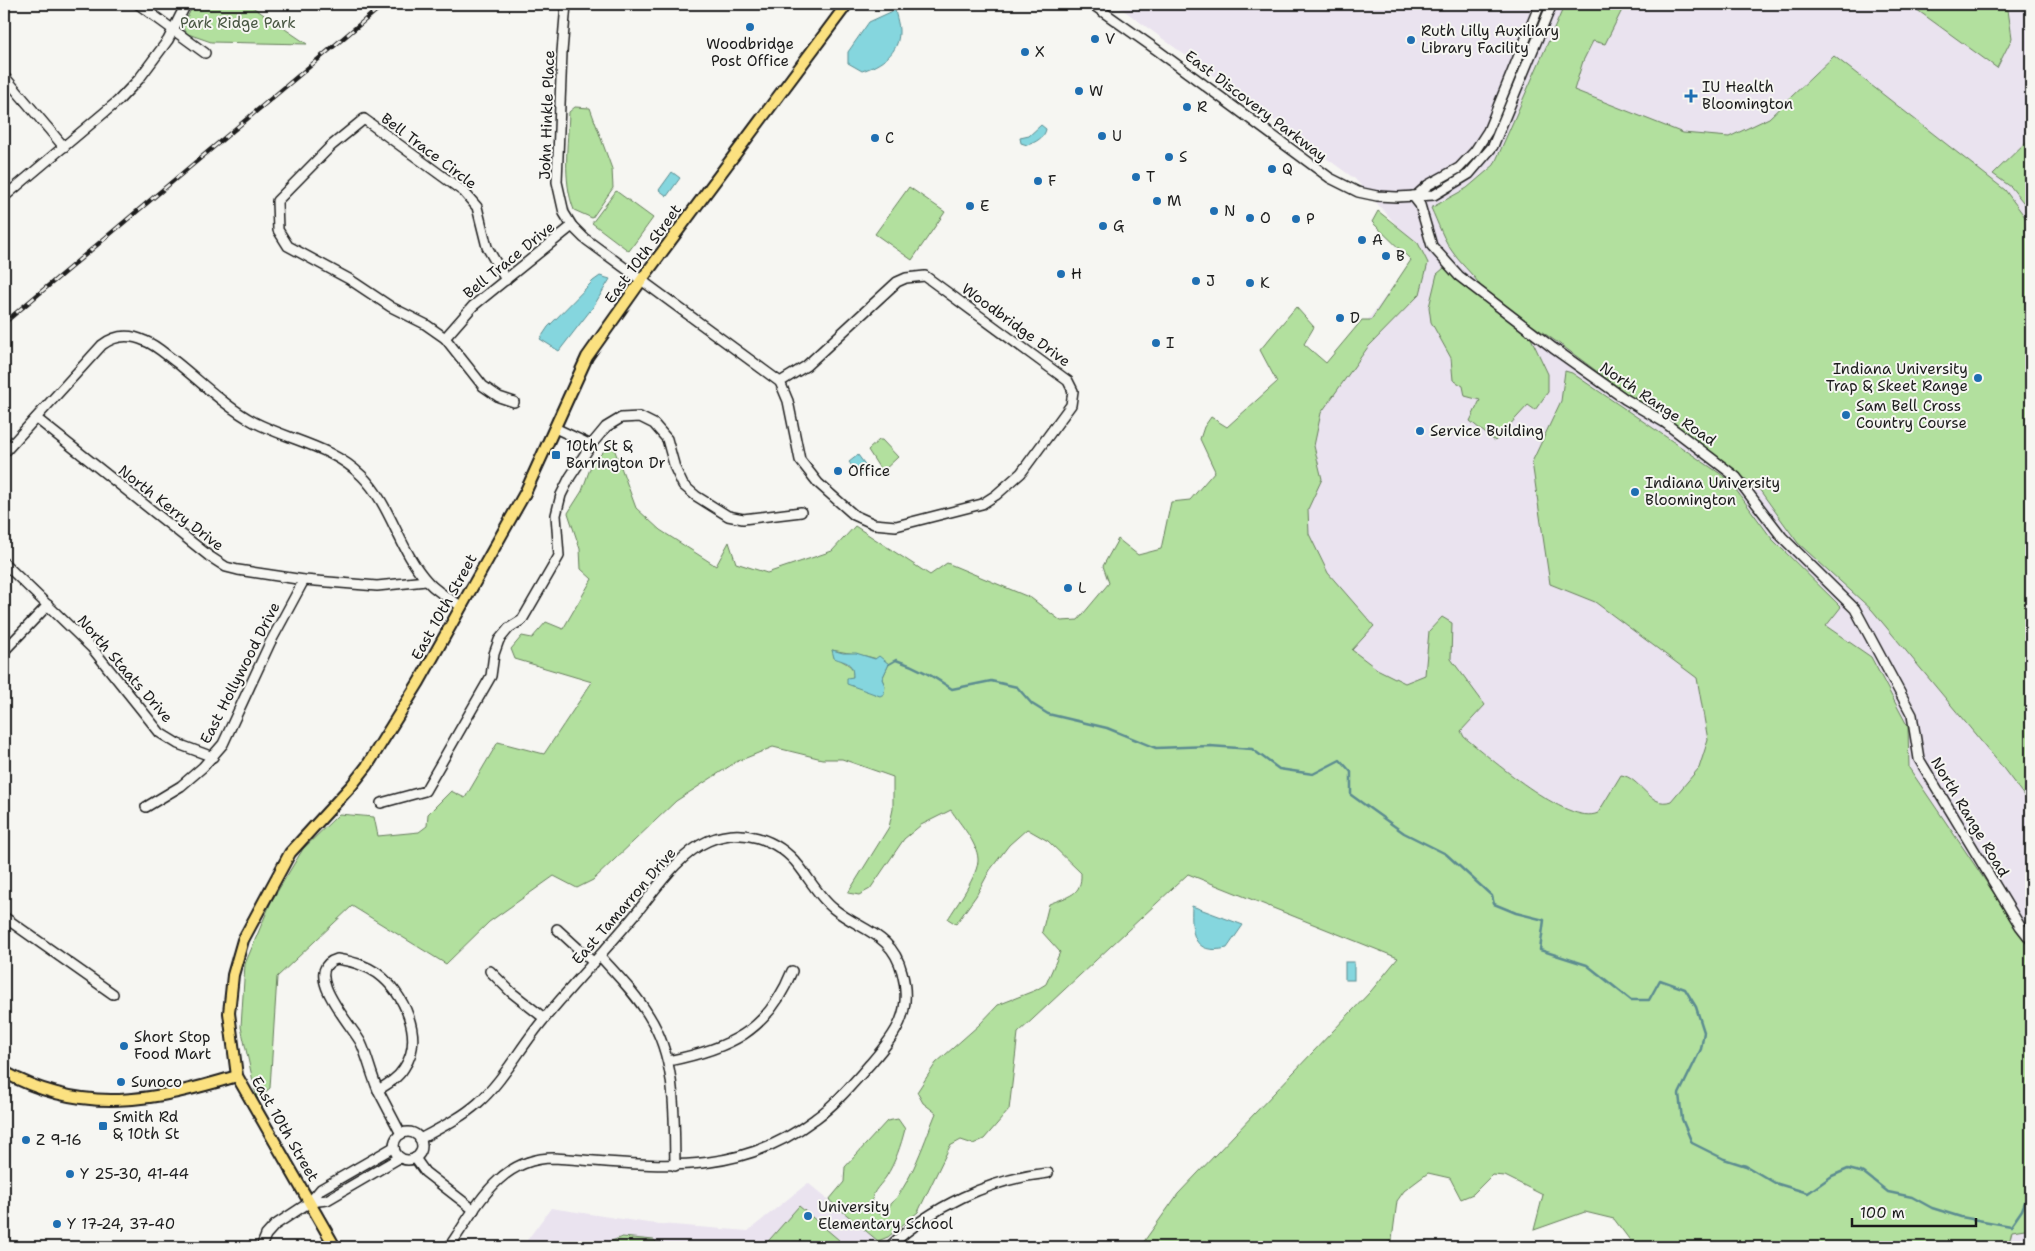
<svg xmlns="http://www.w3.org/2000/svg" width="2035" height="1251" font-family="'Shantell Sans',sans-serif">
	<style>
		.built { fill: #eae3ef }
		.green { fill: #b2e09e; stroke: #677e5d; fill-rule: evenodd }
		.water { fill: #85d6de; stroke: #5b8c90 }
		.lines { fill: none; stroke-linecap: round; stroke-linejoin: round }
		.stream { stroke: #5b8c90; stroke-width: 2.5 }
		.minor-casing { stroke: #1c1c1c; stroke-width: 12 }
		.major-casing { stroke: #1c1c1c; stroke-width: 14 }
		.minor { stroke: #f6f6f2; stroke-width: 9 }
		.major { stroke: #fbe180; stroke-width: 10 }
		.rail-casing { stroke: #1c1c1c; stroke-width: 4.5 }
		.rail { stroke: #f6f6f2; stroke-width: 2.5; stroke-dasharray: 8; stroke-linecap: butt }
		.poi-dot { fill: #1f6fb2; stroke: #f6f6f2; stroke-width: 2 }
		.labels { text-anchor: middle; stroke-width: 4; stroke-linejoin: round; paint-order: stroke }
		.park-label { font-size: 15px; fill: #495743; stroke: #f6f6f2 }
		.poi-label { font-size: 15px; fill: #1c1c1c; stroke: #f6f6f2; text-anchor: start }
		.street-label { font-size: 15px; fill: #1c1c1c; stroke: #f6f6f2 }
	</style>
	<rect width="100%" height="100%" fill="#f6f6f2"/>
	<filter id="ink" filterUnits="userSpaceOnUse"><feTurbulence type="fractalNoise" baseFrequency=".02" numOctaves="2"/><feDisplacementMap in="SourceGraphic" scale="10" xChannelSelector="R" yChannelSelector="G"/><feConvolveMatrix kernelMatrix="1 2 1 2 8 2 1 2 1" color-interpolation-filters="sRGB"/></filter>
	<g filter="url(#ink)">
		<g class="built">
			<path d="M1115 4H2031V1247H1945L1662 1103 1056 732 1420 251 1355 179Z"/>
			<path d="M808 1183 878 1241 873 1247H522L551 1208 648 1223 748 1231Z"/>
		</g>
		<g class="green">
			<path d="M194 4H248L307 44 211 42 188 34 182 27Z"/>
			<path d="M1565 4H1625L1605 44 1593 41 1583 61 1574 90 1683 133 1729 137 1769 118 1834 56 2005 190 2031 225V805L2000 764 1872 610 1798 543 1759 489 1656 412 1626 393 1564 347 1483 291C1477 277 1463 267 1454 254 1444 241 1438 223 1431 208L1467 188 1494 165Z"/>
			<path d="M1909 4H1998L2008 10 2012 38 1997 68Z"/>
			<path d="M575 107 590 108 612 169 613 188 592 218 574 210C562 179 568 144 569 112Z"/>
			<path d="M2031 137V212L2011 187 1993 174Z"/>
			<path d="M909 187 945 212 912 260 875 234Z"/>
			<path d="M616 191 653 218 629 251 592 223Z"/>
			<path d="M1378 211 1418 243 1428 263 1420 294 1368 347 1321 413 1314 446 1322 479 1308 509 1309 534 1328 573 1374 626 1352 650 1377 669 1405 683 1425 675 1429 631 1442 617 1452 623 1451 659 1485 705 1461 731 1464 737C1488 756 1568 827 1598 813L1621 775C1640 777 1650 809 1671 801L1699 768 1708 740 1697 678 1595 602 1550 584 1532 462 1561 401 1565 371 1572 373 1728 479 1772 539 1841 607 1826 626 1871 657 1908 727 1909 768 2031 948V1228L2012 1231 2008 1247H1635L1614 1219 1585 1212 1534 1230 1543 1195 1505 1176 1492 1175 1473 1194 1461 1199 1450 1178 1428 1173 1404 1191 1397 1201 1392 1240 1380 1247H1140L1178 1194 1371 991 1398 958 1188 874 1018 1033 1009 1110 984 1139 973 1144 961 1140 950 1146 918 1212 888 1237 878 1241 829 1200 844 1182 845 1167 887 1121 898 1119 905 1129C901 1145 895 1163 886 1177 877 1190 872 1190 871 1208L880 1214C908 1195 923 1144 936 1113L923 1103 917 1092 936 1063 979 1025 998 1005 1036 990 1046 984 1060 952 1042 932 1049 904C1068 896 1082 896 1081 873L1048 841 1027 829 1009 845 990 870 976 896 956 924 948 919C956 906 979 874 978 859 977 842 960 824 951 810L921 825 904 839 870 889 859 895 848 893 889 827 893 809V777L842 759H822L773 747 736 762 676 801 593 880 577 888 554 876 489 922 446 964 352 906 277 977 270 1088 257 1099 241 1027 245 964 271 902 303 849 339 814 374 817 378 836 419 832 427 826 428 814 451 791 465 798 498 742 544 754 592 682 515 659 511 649 522 636 532 638 546 622 563 629 592 579 581 569 580 549 568 513 582 491 592 463 612 443 636 508 660 530 716 566 729 542 736 563 767 573 832 551 855 526 930 575 947 563 1031 598 1061 621 1078 620 1109 583 1103 566 1118 539 1138 555 1161 549 1171 502 1190 500 1215 471 1200 439 1204 427 1211 417 1227 427 1277 382 1260 350 1296 307 1314 327 1304 344 1326 363 1362 320H1371L1411 260 1372 222ZM832 650C851 654 872 655 889 664L882 679 885 686 853 678C853 667 852 667 844 662 839 660 835 654 832 650Z"/>
			<path d="M1444 268 1530 336 1548 374V392L1535 410 1528 405 1495 441 1470 421 1480 400 1465 396 1463 386 1453 380 1451 358 1431 322 1429 307 1437 274Z"/>
			<path d="M879 440H882L898 457 882 472 868 450Z"/>
			<path d="M799 1206 839 1240 833 1247H763Z"/>
			<path d="M622 1237 654 1240 661 1247H608L609 1242Z"/>
		</g>
		<g class="water">
			<path d="M895 10C896 16 899 24 899 30 900 53 881 65 862 71L848 63V52L869 22Z"/>
			<path d="M1041 125 1046 129C1045 137 1035 143 1027 145L1021 143 1020 138 1029 136Z"/>
			<path d="M672 172 680 178 667 196 659 190Z"/>
			<path d="M600 276 610 279 593 307 559 351 540 339 548 327 593 281Z"/>
			<path d="M858 455 869 470 860 477 849 462Z"/>
			<path d="M832 650 843 653H856L875 659 879 656 889 664 882 679 885 686 884 694 880 696 847 684V678L853 677C853 662 847 663 834 658Z"/>
			<path d="M1192 906 1243 925 1227 948C1192 956 1191 932 1192 906Z"/>
			<rect x="1345" y="962" width="9" height="18"/>
		</g>
		<g class="lines">
			<path class="stream" d="M889 664 896 660C918 667 934 677 952 689L991 681 1017 687 1032 704 1048 714 1107 728 1156 748 1210 746 1252 749 1279 769 1313 774 1340 760 1351 772V795L1404 833 1446 854 1492 896 1494 904 1516 913 1544 920 1540 950 1587 965 1631 1000H1649L1660 980 1685 989 1696 1007 1704 1032 1701 1049 1679 1094 1682 1119 1692 1143 1724 1159 1746 1166 1775 1183 1808 1193 1832 1176 1848 1169 1864 1173 1888 1192 1912 1197 1932 1208 1961 1217 2011 1226 2022 1210 2027 1197 2031 1196"/>
			<defs>
				<g id="minor">
					<path d="M138 4 205 53"/>
					<path d="M566 4 562 52 557 182 564 213 572 226 584 238 780 382"/>
					<path d="M1092 4 1157 50 1330 178 1358 192 1377 196 1397 197 1434 195 1469 174 1493 146 1552 4"/>
					<path d="M4 76 64 147"/>
					<path d="M1417 195 1428 185 1459 168 1475 151 1488 131 1540 4"/>
					<path d="M1413 196 1420 205 1432 246 1459 276 1553 348 1625 399 1664 422 1736 477 1782 537 1855 609 1912 715 1919 759 2020 926 2031 940"/>
					<path d="M4 197 118 101 139 79 168 40 186 4"/>
					<path d="M925 276 1068 381 1073 391 1071 405 1021 473 996 495 982 504 896 526 874 524 854 515 818 483 800 460 788 401 780 382 806 366 897 282 906 278Z"/>
					<path d="M506 280 487 247 477 207 464 192 364 119 331 146 277 201 278 230 288 246 349 279 391 307 425 324 445 338 483 386 499 397 514 402"/>
					<path d="M445 338 473 306 572 226"/>
					<path d="M36 418 209 556 226 567 238 570 304 580 377 586 426 581"/>
					<path d="M555 428 591 445"/>
					<path d="M4 453 102 345C115 335 130 334 145 341 156 345 166 355 176 362 201 382 226 407 254 422 291 441 332 446 362 476 392 506 399 551 428 582 437 592 450 599 461 606"/>
					<path d="M4 563 92 648 160 733 178 744 213 757"/>
					<path d="M4 651 48 605"/>
					<path d="M381 803 425 791 491 676 494 654 499 640 509 628 522 620 559 556 556 515 561 495 570 477 591 445 606 427 621 418 640 417 654 424 667 439 675 468 683 485 696 496 728 516 743 519 801 512"/>
					<path d="M146 807 181 786 203 767 223 744 270 643 304 580"/>
					<path d="M4 917 113 994"/>
					<path d="M557 929 594 963"/>
					<path d="M600 956C617 975 636 994 649 1016 677 1060 674 1116 675 1166"/>
					<path d="M337 959C351 961 365 965 377 973 404 993 425 1037 404 1068 398 1078 388 1084 378 1090 371 1074 368 1058 361 1043 354 1028 299 970 337 959Z"/>
					<path d="M490 971 511 992 544 1018"/>
					<path d="M668 1061C728 1049 768 1032 792 971"/>
					<path d="M378 1090 401 1134"/>
					<circle cx="408" cy="1146" r="14"/>
					<path d="M420 1139C440 1128 461 1118 478 1103 504 1080 521 1046 544 1019 573 984 604 952 633 917 654 892 678 854 708 841 741 827 777 838 799 866 810 880 820 898 834 909 861 931 892 933 902 972 913 1012 896 1034 871 1063 853 1083 836 1104 815 1119 733 1181 649 1164 554 1158 498 1158 477 1207 449 1247"/>
					<path d="M415 1158 425 1172 474 1210"/>
					<path d="M310 1202 327 1200 399 1158"/>
					<path d="M261 1247 266 1235 275 1225 310 1202 321 1189 394 1147"/>
					<path d="M889 1247C931 1207 990 1179 1048 1173"/>
				</g>
				<g id="major">
					<path d="M4 1072C84 1116 154 1101 237 1076"/>
					<path d="M335 1247 237 1076 229 1013 233 975 243 940 290 853 352 785 367 766 419 682 525 493 587 357 648 271 847 4"/>
				</g>
			</defs>
			<use href="#minor" class="minor-casing"/>
			<use href="#major" class="major-casing"/>
			<use href="#minor" class="minor"/>
			<use href="#major" class="major"/>
			<defs>
				<path id="rail" d="M4 323 384 4"/>
			</defs>
			<use href="#rail" class="rail-casing"/>
			<use href="#rail" class="rail"/>
		</g>
	</g>
	<g class="poi-dot">
		<circle cx="750" cy="27" r="5"/>
		<circle cx="1095" cy="39" r="5"/>
		<circle cx="1411" cy="40" r="5"/>
		<circle cx="1025" cy="52" r="5"/>
		<circle cx="1079" cy="91" r="5"/>
		<path d="M1688.5 88.5h5v5h5v5h-5v5h-5v-5h-5v-5h5z"/>
		<circle cx="1187" cy="107" r="5"/>
		<circle cx="1102" cy="136" r="5"/>
		<circle cx="875" cy="138" r="5"/>
		<circle cx="1169" cy="157" r="5"/>
		<circle cx="1272" cy="169" r="5"/>
		<circle cx="1136" cy="177" r="5"/>
		<circle cx="1038" cy="181" r="5"/>
		<circle cx="1157" cy="201" r="5"/>
		<circle cx="970" cy="206" r="5"/>
		<circle cx="1214" cy="211" r="5"/>
		<circle cx="1250" cy="218" r="5"/>
		<circle cx="1296" cy="219" r="5"/>
		<circle cx="1103" cy="226" r="5"/>
		<circle cx="1362" cy="240" r="5"/>
		<circle cx="1386" cy="256" r="5"/>
		<circle cx="1061" cy="274" r="5"/>
		<circle cx="1196" cy="281" r="5"/>
		<circle cx="1250" cy="283" r="5"/>
		<circle cx="1340" cy="318" r="5"/>
		<circle cx="1156" cy="343" r="5"/>
		<circle cx="1978" cy="378" r="5"/>
		<circle cx="1846" cy="415" r="5"/>
		<circle cx="1420" cy="431" r="5"/>
		<rect x="551" y="450" width="10" height="10" rx="2.5"/>
		<circle cx="838" cy="471" r="5"/>
		<circle cx="1635" cy="492" r="5"/>
		<circle cx="1068" cy="588" r="5"/>
		<circle cx="124" cy="1046" r="5"/>
		<circle cx="121" cy="1082" r="5"/>
		<rect x="98" y="1121" width="10" height="10" rx="2.5"/>
		<circle cx="26" cy="1140" r="5"/>
		<circle cx="70" cy="1174" r="5"/>
		<circle cx="808" cy="1216" r="5"/>
		<circle cx="57" cy="1224" r="5"/>
	</g>
	<g class="labels">
		<g class="park-label">
			<text x="238" y="28">Park Ridge Park</text>
		</g>
		<g class="poi-label">
			<text x="1421" y="36">Ruth Lilly Auxiliary<tspan x="1421" dy="17">Library Facility</tspan></text>
			<text x="1105" y="44">V</text>
			<text x="750" y="49" text-anchor="middle">Woodbridge<tspan x="750" dy="17">Post Office</tspan></text>
			<text x="1035" y="57">X</text>
			<text x="1702" y="92">IU Health<tspan x="1702" dy="17">Bloomington</tspan></text>
			<text x="1089" y="96">W</text>
			<text x="1197" y="112">R</text>
			<text x="1112" y="141">U</text>
			<text x="885" y="143">C</text>
			<text x="1179" y="162">S</text>
			<text x="1282" y="174">Q</text>
			<text x="1146" y="182">T</text>
			<text x="1048" y="186">F</text>
			<text x="1167" y="206">M</text>
			<text x="980" y="211">E</text>
			<text x="1224" y="216">N</text>
			<text x="1260" y="223">O</text>
			<text x="1306" y="224">P</text>
			<text x="1113" y="231">G</text>
			<text x="1372" y="245">A</text>
			<text x="1396" y="261">B</text>
			<text x="1071" y="279">H</text>
			<text x="1206" y="286">J</text>
			<text x="1260" y="288">K</text>
			<text x="1350" y="323">D</text>
			<text x="1166" y="348">I</text>
			<text x="1968" y="374" text-anchor="end">Indiana University<tspan x="1968" dy="17">Trap &amp; Skeet Range</tspan></text>
			<text x="1856" y="411">Sam Bell Cross<tspan x="1856" dy="17">Country Course</tspan></text>
			<text x="1430" y="436">Service Building</text>
			<text x="566" y="451">10th St &amp;<tspan x="566" dy="17">Barrington Dr</tspan></text>
			<text x="848" y="476">Office</text>
			<text x="1645" y="488">Indiana University<tspan x="1645" dy="17">Bloomington</tspan></text>
			<text x="1078" y="593">L</text>
			<text x="134" y="1042">Short Stop<tspan x="134" dy="17">Food Mart</tspan></text>
			<text x="131" y="1087">Sunoco</text>
			<text x="113" y="1122">Smith Rd<tspan x="113" dy="17">&amp; 10th St</tspan></text>
			<text x="36" y="1145">Z 9-16</text>
			<text x="80" y="1179">Y 25-30, 41-44</text>
			<text x="818" y="1212">University<tspan x="818" dy="17">Elementary School</tspan></text>
			<text x="67" y="1229">Y 17-24, 37-40</text>
		</g>
		<g class="street-label">
			<text transform="translate(1256 106) rotate(37)" y="5">East Discovery Parkway</text>
			<text transform="translate(547 115) rotate(-88)" y="5">John Hinkle Place</text>
			<text transform="translate(429 151) rotate(37)" y="5">Bell Trace Circle</text>
			<text transform="translate(643 254) rotate(-54)" y="5">East 10th Street</text>
			<text transform="translate(509 260) rotate(-39)" y="5">Bell Trace Drive</text>
			<text transform="translate(1016 325) rotate(36)" y="5">Woodbridge Drive</text>
			<text transform="translate(1658 404) rotate(34)" y="5">North Range Road</text>
			<text transform="translate(171 508) rotate(38)" y="5">North Kerry Drive</text>
			<text transform="translate(444 607) rotate(-61)" y="5">East 10th Street</text>
			<text transform="translate(125 669) rotate(49)" y="5">North Staats Drive</text>
			<text transform="translate(240 673) rotate(-63)" y="5">East Hollywood Drive</text>
			<text transform="translate(1970 817) rotate(59)" y="5">North Range Road</text>
			<text transform="translate(624 906) rotate(-49)" y="5">East Tamarron Drive</text>
			<text transform="translate(285 1129) rotate(60)" y="5">East 10th Street</text>
		</g>
	</g>
	<rect width="2035" height="1251" fill="none" stroke="#f6f6f2" stroke-width="20"/>
	<rect x="10" y="10" width="2015" height="1231" fill="none" stroke="#1c1c1c" stroke-width="2" filter="url(#ink)"/>
	<path d="M1852 1218v8h124v-8" fill="none" stroke="#1c1c1c" stroke-width="2.5"/>
	<text x="1860" y="1218" font-size="15" fill="#1c1c1c" stroke="#f6f6f2" stroke-width="4" paint-order="stroke">100 m</text>
</svg>
